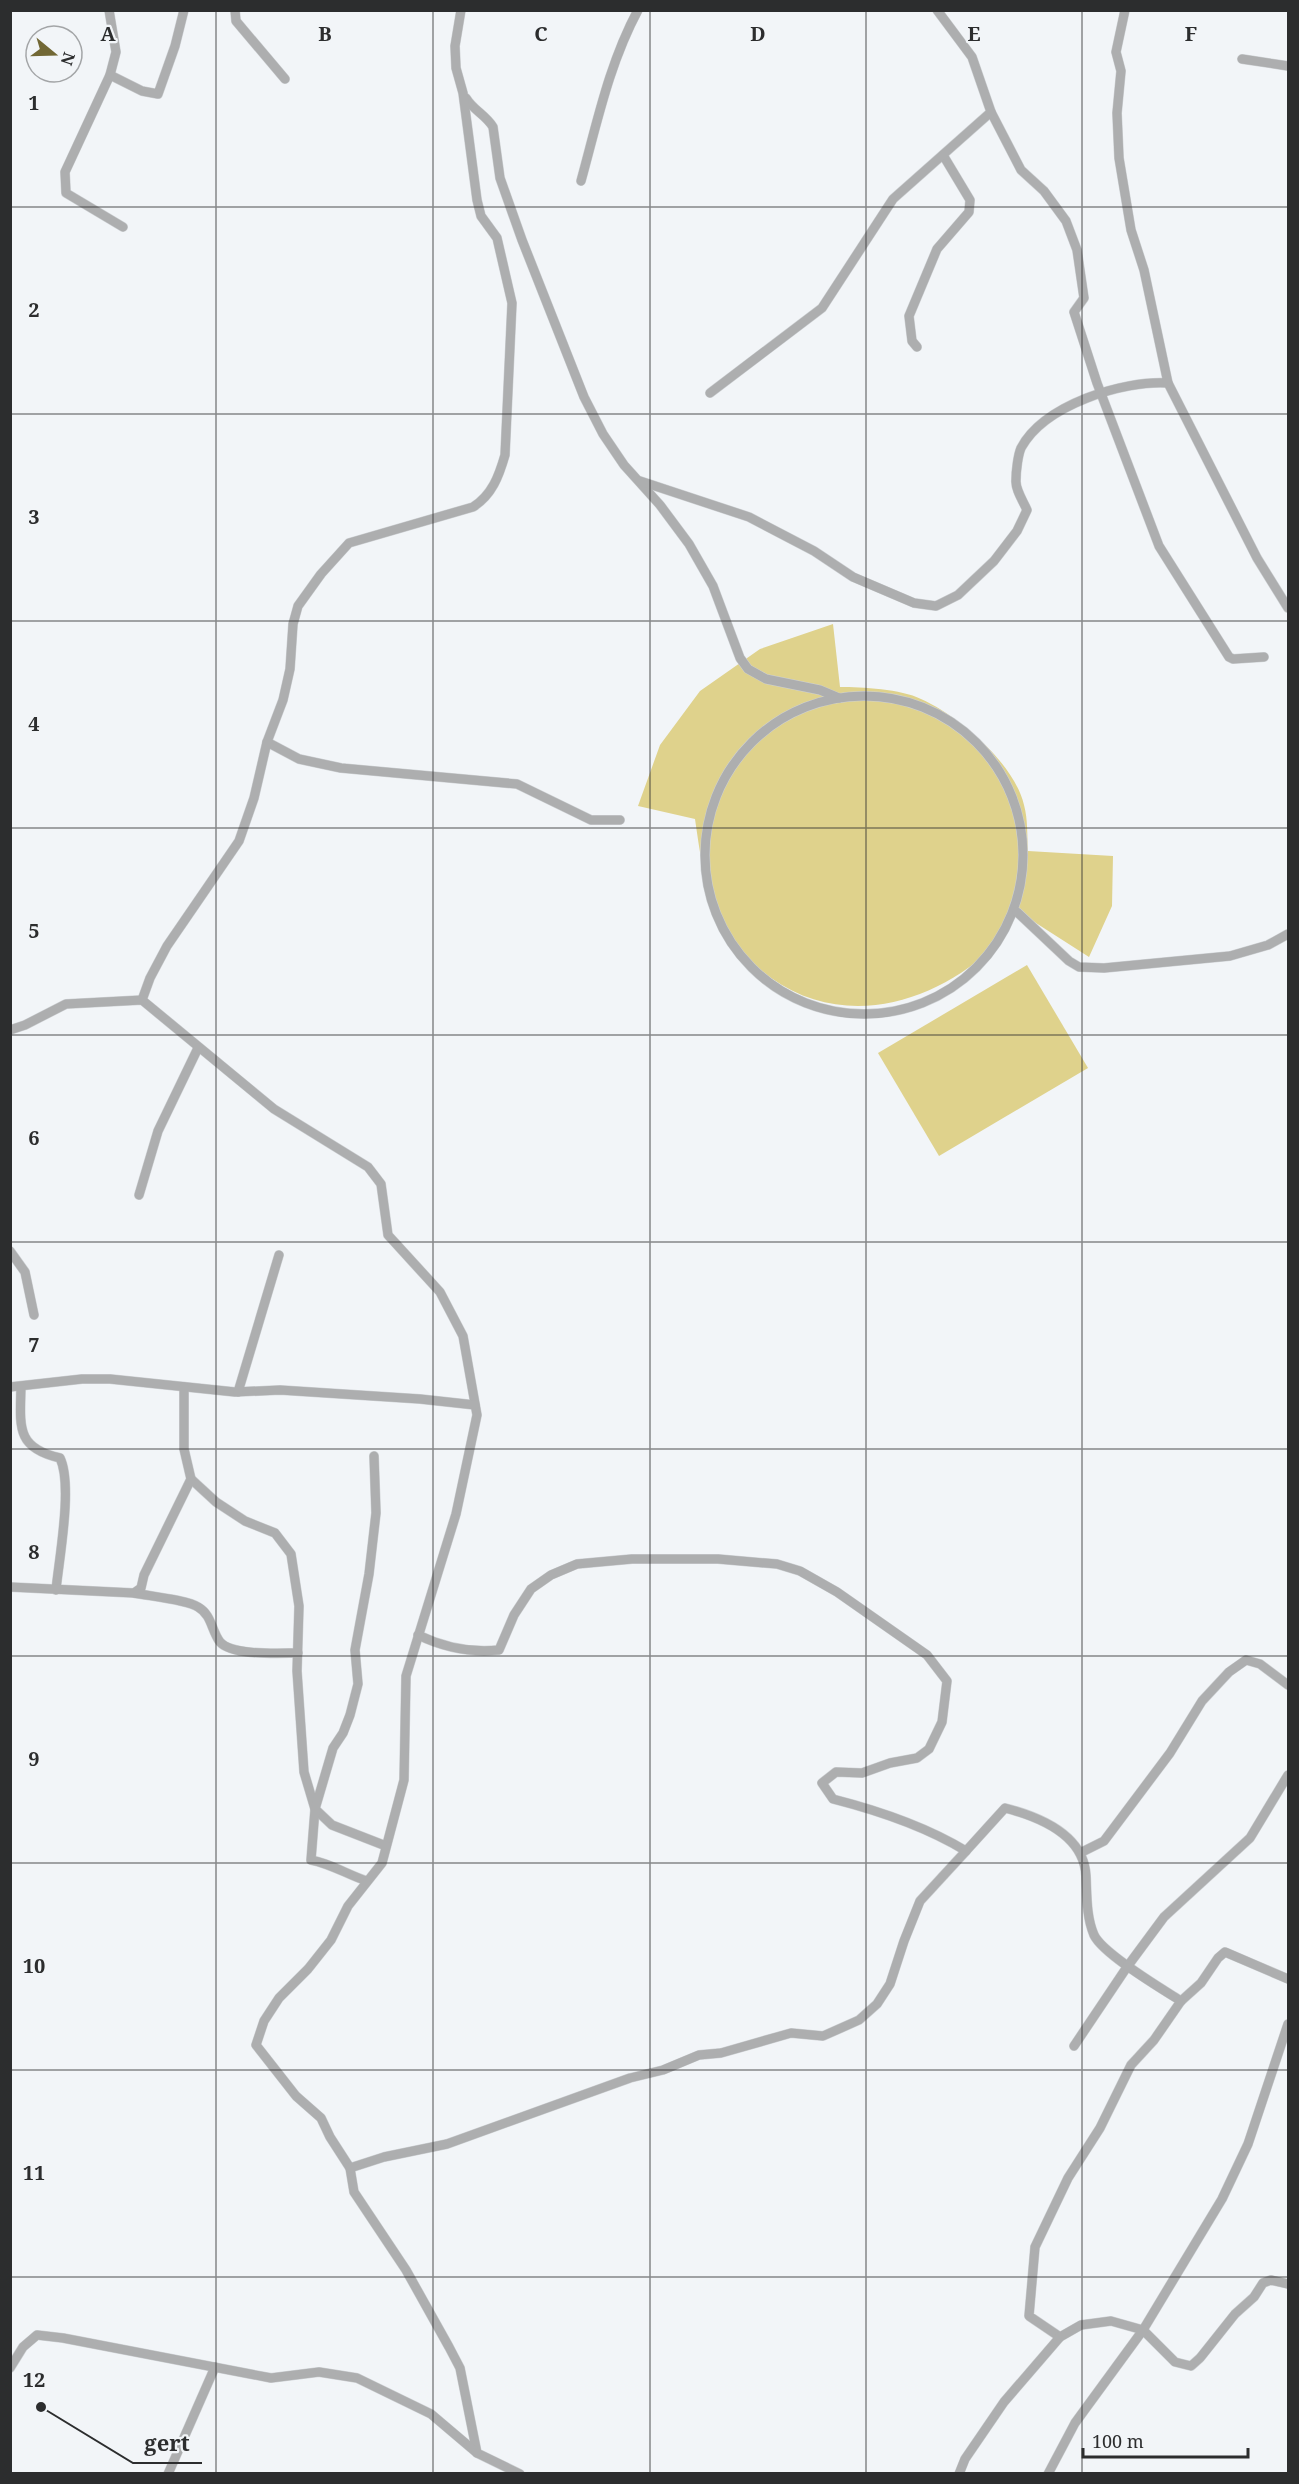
<svg xmlns="http://www.w3.org/2000/svg" width="1299" height="2484" font-family="'Noto Serif',serif">
	<style>
		.green { fill: #dfd28c }
		.lines { fill: none; stroke-linecap: round; stroke-linejoin: round }
		.minor-casing { stroke: #ced1d4; stroke-width: 10 }
		.minor { stroke: #adaeaf; stroke-width: 9 }
		.grid { fill: none; stroke: #2c2d2e; stroke-width: 1.5; stroke-opacity: 0.55 }
		.grid-label { font-size: 20px; text-anchor: middle; font-weight: bold; fill: #2c2d2e; stroke: #f2f5f8; stroke-width: 4.5; stroke-linejoin: round; paint-order: stroke }
		.leader { fill: none; stroke: #2c2d2e; stroke-width: 2 }
		.callout-dot { fill: #2c2d2e; stroke: #f2f5f8; stroke-width: 2 }
		.callout-label { font-size: 22px; text-anchor: middle; font-weight: bold; fill: #2c2d2e; stroke: #f2f5f8; stroke-width: 4.5; stroke-linejoin: round; paint-order: stroke }
	</style>
	<rect width="100%" height="100%" fill="#f2f5f8"/>
	<g class="green">
		<path d="M833 624 840 687C862 687 901 689 921 699 959 716 1014 763 1024 805 1028 819 1027 836 1028 851L1113 856 1112 906 1089 957 1014 909C1008 921 1002 940 992 949 930 1005 843 1029 771 978 755 966 739 953 729 936 706 900 701 860 695 819L638 806 660 745 700 691 760 649Z"/>
		<path d="M1027 965 1088 1068 939 1156 878 1053Z"/>
	</g>
	<g class="lines">
		<defs>
			<g id="minor">
				<path d="M109 10 116 52 110 75 65 172 66 193 123 227"/>
				<path d="M235 10 236 21 285 79"/>
				<path d="M1242 59 1288 66"/>
				<path d="M110 75 142 91 158 94 175 46 184 10"/>
				<path d="M466 98C473 110 486 115 493 127L500 178 522 240 584 397 603 434 624 465 660 505 689 544 713 586 740 658 748 669 766 679 820 690 839 698"/>
				<path d="M991 112 1021 170 1044 191 1066 221 1077 250 1084 298 1074 312 1097 383 1159 546 1229 657 1233 659 1264 657"/>
				<path d="M581 181C597 123 609 64 638 10"/>
				<path d="M917 347 912 341 909 316 937 249 969 212 970 200 943 155"/>
				<path d="M1168 383 1257 558 1288 608"/>
				<path d="M710 393 822 308 893 199 991 112 972 57 937 10"/>
				<path d="M640 481 749 517 814 551 853 577 914 603 936 606 958 595 994 561 1017 531 1027 510C1023 501 1015 489 1016 480 1016 471 1018 455 1021 448 1044 405 1123 380 1168 383L1144 270 1131 230 1119 158 1117 113 1121 71 1116 52 1125 10"/>
				<circle cx="864" cy="855" r="159"/>
				<path d="M267 742 299 759 341 768 517 784 591 820H620"/>
				<path d="M1017 912 1069 961 1079 967 1104 968 1230 956 1268 945 1288 934"/>
				<path d="M142 1000 150 978 167 946 239 841 254 798 267 742 283 700 290 669 293 624 298 606 321 574 349 543 473 507C492 495 499 476 505 455L512 303 497 238 481 216 477 200 463 93 456 68 455 46 461 10"/>
				<path d="M10 1030 25 1025 66 1004 142 1000 274 1109 368 1167 381 1184 388 1235 440 1292 463 1336 477 1415 456 1514 406 1676 404 1780 382 1863 348 1906 331 1940 308 1969 279 1998 264 2021 256 2045 296 2096 321 2118 330 2137 350 2168 354 2192 406 2270 449 2347 460 2368 477 2453 520 2474"/>
				<path d="M139 1195 158 1131 198 1048"/>
				<path d="M10 1251 25 1272 34 1315"/>
				<path d="M10 1387 82 1379H110L235 1392 280 1390 420 1399 475 1405"/>
				<path d="M21 1387C20 1427 16 1448 60 1458 73 1485 59 1559 56 1590"/>
				<path d="M238 1392 279 1255"/>
				<path d="M191 1479 216 1502 245 1521 275 1533 291 1554 299 1606 297 1671 304 1772 315 1809 332 1825 386 1846"/>
				<path d="M10 1587 134 1593 141 1588 144 1575 191 1479 184 1449V1387"/>
				<path d="M134 1593C149 1596 188 1600 198 1607 212 1615 211 1630 220 1642 232 1656 280 1653 298 1653"/>
				<path d="M418 1635C443 1647 471 1653 499 1650L514 1615 531 1589 551 1575 577 1564 632 1559H718L777 1564 800 1571 837 1592 927 1655 947 1681 942 1722 929 1749 917 1758 890 1763 862 1773 836 1772 822 1783 833 1799C880 1811 925 1826 966 1851L1005 1808C1040 1817 1084 1835 1086 1876 1087 1895 1086 1916 1094 1935 1103 1954 1162 1989 1181 2001L1154 2040 1131 2065 1100 2128 1068 2178 1035 2247 1029 2316 1060 2337"/>
				<path d="M1082 1852 1104 1841 1170 1753 1202 1701 1229 1672 1246 1660 1260 1664 1288 1685"/>
				<path d="M367 1881C348 1875 332 1864 311 1860L315 1809 333 1748 343 1733 350 1715 358 1684 355 1650 369 1574 376 1513 374 1456"/>
				<path d="M1181 2001 1201 1983 1218 1958 1225 1952 1288 1979"/>
				<path d="M1074 2046 1127 1967 1164 1917 1250 1838 1288 1775"/>
				<path d="M350 2168 384 2157 447 2144 630 2078 663 2070 699 2055 721 2053 791 2033 823 2036 859 2020 877 2004 890 1984 904 1941 920 1901 966 1851"/>
				<path d="M10 2368 23 2347 37 2335 63 2338 271 2378 319 2372 357 2378 431 2414 477 2453"/>
				<path d="M168 2474 215 2367"/>
				<path d="M959 2474 965 2459 1004 2402 1060 2337 1081 2325 1111 2321 1143 2330 1175 2362 1191 2366 1200 2358 1235 2314 1254 2297 1263 2283 1271 2280 1288 2284"/>
				<path d="M1048 2474 1075 2423 1143 2330 1222 2199 1248 2144 1288 2024"/>
			</g>
		</defs>
		<use href="#minor" class="minor-casing"/>
		<use href="#minor" class="minor"/>
	</g>
	<path class="grid" d="M216 10V2474M433 10V2474M650 10V2474M866 10V2474M1082 10V2474M10 207H1288M10 414H1288M10 621H1288M10 828H1288M10 1035H1288M10 1242H1288M10 1449H1288M10 1656H1288M10 1863H1288M10 2070H1288M10 2277H1288"/>
	<g class="grid-label">
		<text x="108" y="41">A</text>
		<text x="325" y="41">B</text>
		<text x="541" y="41">C</text>
		<text x="758" y="41">D</text>
		<text x="974" y="41">E</text>
		<text x="1191" y="41">F</text>
		<text x="34" y="110">1</text>
		<text x="34" y="317">2</text>
		<text x="34" y="524">3</text>
		<text x="34" y="731">4</text>
		<text x="34" y="938">5</text>
		<text x="34" y="1145">6</text>
		<text x="34" y="1352">7</text>
		<text x="34" y="1559">8</text>
		<text x="34" y="1766">9</text>
		<text x="34" y="1973">10</text>
		<text x="34" y="2180">11</text>
		<text x="34" y="2387">12</text>
	</g>
	<path class="leader" d="M41 2407L133 2463H202"/>
	<circle class="callout-dot" cx="41" cy="2407" r="6"/>
	<g class="callout-label">
		<text x="167" y="2451">gert</text>
	</g>
	<rect width="1299" height="2484" fill="none" stroke="#2c2d2e" stroke-width="24"/>
	<g transform="translate(54 54) rotate(109)"><circle r="28" fill="#f2f5f8" stroke="#a3a5a7" stroke-width="1.5"/>
	<path d="M0-4.5L10 22L0 15L-10 22Z" fill="#726835"/>
	<text y="-9" font-size="16" font-weight="bold" text-anchor="middle" fill="#2c2d2e">N</text>
	</g>
	<path d="M1083 2448v9h165v-9" fill="none" stroke="#2c2d2e" stroke-width="3"/>
	<text x="1092" y="2448" font-size="18" fill="#2c2d2e" stroke="#f2f5f8" stroke-width="4.5" paint-order="stroke">100 m</text>
</svg>
